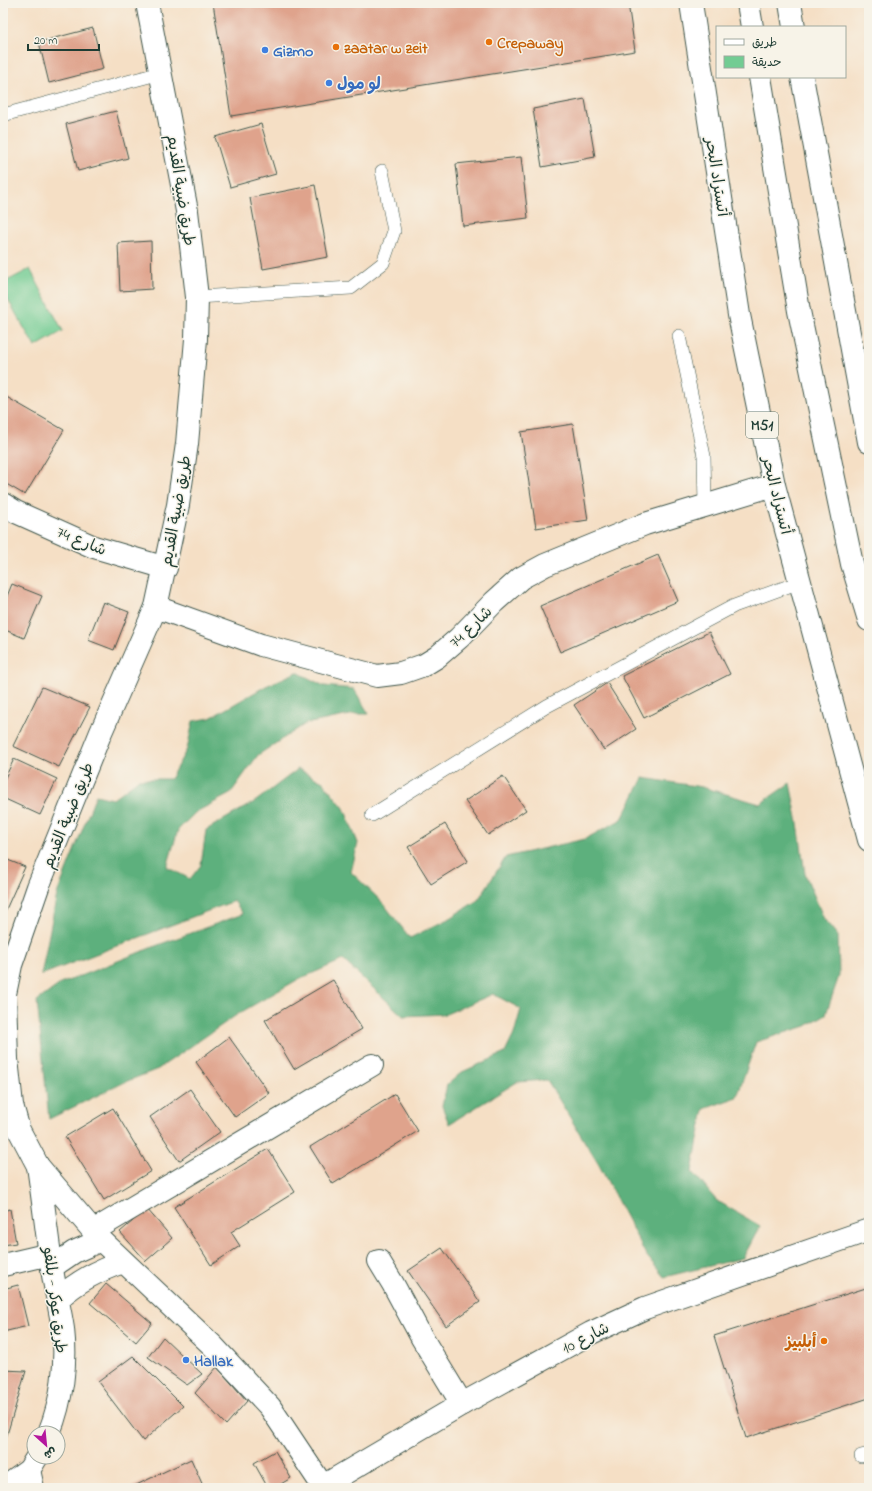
<svg xmlns="http://www.w3.org/2000/svg" width="872" height="1491" font-family="'Indie Flower','Playpen Sans Arabic',sans-serif">
	<style>
		.green { fill: #72cc93; stroke: #488464 }
		.forest { fill: #5db07d; stroke: #3e7658 }
		.building { fill: #dfa38c }
		.lines { fill: none; stroke-linecap: round; stroke-linejoin: round }
		.service-casing { stroke: #3f554a; stroke-width: 14 }
		.minor-casing { stroke: #3f554a; stroke-width: 24 }
		.tertiary-casing { stroke: #3f554a; stroke-width: 24 }
		.motorway-casing { stroke: #3f554a; stroke-width: 24 }
		.service { stroke: #fff; stroke-width: 13 }
		.minor { stroke: #fff; stroke-width: 22 }
		.tertiary { stroke: #fff; stroke-width: 22 }
		.motorway { stroke: #fff; stroke-width: 22 }
		.food-dot { fill: #e8710a; stroke: #f7f3e8; stroke-width: 1.5 }
		.shop-dot { fill: #3f7fe0; stroke: #f7f3e8; stroke-width: 1.5 }
		.labels { text-anchor: middle; stroke-width: 3; stroke-linejoin: round; paint-order: stroke }
		.shield { fill: #f7f3e8; stroke: #60746a; stroke-width: 1 }
		.shield-label { font-size: 15px; font-weight: bold; fill: #1f3d34 }
		.food-label { font-size: 16px; font-weight: bold; fill: #c56008; stroke: #f7f3e8; text-anchor: start }
		.shop-label { font-size: 16px; font-weight: bold; fill: #366cbe; stroke: #f7f3e8; text-anchor: start }
		.street-label { font-size: 16px; fill: #1f3d34; stroke: #f7f3e8 }
	</style>
	<rect width="100%" height="100%" fill="#f7f3e8"/>
	<filter id="ink" filterUnits="userSpaceOnUse"><feTurbulence type="fractalNoise" baseFrequency=".025" numOctaves="2"/><feDisplacementMap in="SourceGraphic" scale="8" xChannelSelector="R" yChannelSelector="G"/><feConvolveMatrix kernelMatrix="1 2 1 2 8 2 1 2 1" color-interpolation-filters="sRGB"/></filter>
	<filter id="wash" filterUnits="userSpaceOnUse"><feTurbulence type="fractalNoise" baseFrequency=".012" numOctaves="4" result="noise"/><feDisplacementMap in="SourceGraphic" scale="16" xChannelSelector="R" yChannelSelector="G"/><feGaussianBlur stdDeviation="0.9" result="paint"/><feColorMatrix in="noise" values="0 0 0 0 0 0 0 0 0 0 0 0 0 0 0 0 0 1.4 0 .05"/><feComposite in="paint" operator="in"/></filter>
	<g filter="url(#wash)">
		<rect width="100%" height="100%" fill="#f5dfc5"/>
		<path class="green" d="M30 269 63 331 35 347 3 291V283Z"/>
		<path class="forest" d="M297 672 324 686 354 689 369 714H355L305 724 258 755 230 794 196 812 178 830 167 867 190 879 201 865 206 830 256 801 298 769 323 782 344 808 358 843 351 872 383 903 410 938 448 919 478 900 506 857 585 839 622 819 643 778 702 787 760 804 790 783 798 823 805 874 824 919 838 936 839 976 826 1014 806 1026 756 1042 737 1097 704 1109 692 1171 716 1200 760 1226 743 1258 664 1277 646 1255 599 1165 547 1080 517 1082 449 1124 442 1106 447 1085 462 1072 505 1053 514 1034 521 1009 493 994 446 1014 403 1016 343 960 297 980 238 1014 158 1069 125 1082 49 1119 37 1001 60 984 158 945 243 914 234 901 41 975 57 894 96 795 113 799 139 779H170L187 749 193 721 210 718 266 686Z"/>
		<g id="blocks">
			<g class="building">
				<path d="M213 3H628L635 51 231 116Z"/>
				<path d="M93 28 103 69 49 83 39 42Z"/>
				<path d="M585 99 595 157 542 167 533 109Z"/>
				<path d="M116 111 128 158 78 171 66 124Z"/>
				<path d="M261 124 276 174 230 187 215 137Z"/>
				<path d="M521 157 528 218 463 226 456 164Z"/>
				<path d="M315 185 328 257 263 269 250 198Z"/>
				<path d="M151 241 152 289 120 291 118 243Z"/>
				<path d="M3 395 64 430 25 495 3 482Z"/>
				<path d="M573 424 588 520 536 528 521 432Z"/>
				<path d="M658 555 678 601 560 652 540 606Z"/>
				<path d="M12 584 42 596 24 638 3 629V606Z"/>
				<path d="M103 602 129 612 114 650 88 640Z"/>
				<path d="M709 632 730 674 644 718 622 676Z"/>
				<path d="M607 683 636 729 604 750 574 705Z"/>
				<path d="M42 687 90 707 59 767 13 746Z"/>
				<path d="M14 759 57 779 40 815 3 798V782Z"/>
				<path d="M503 776 526 810 488 835 465 801Z"/>
				<path d="M445 824 468 861 431 884 408 847Z"/>
				<path d="M3 858 25 867 3 916Z"/>
				<path d="M333 980 362 1029 294 1069 265 1020Z"/>
				<path d="M229 1037 269 1093 235 1117 196 1062Z"/>
				<path d="M190 1089 220 1132 179 1161 150 1117Z"/>
				<path d="M395 1094 418 1131 333 1184 310 1147Z"/>
				<path d="M113 1108 151 1171 104 1200 65 1137Z"/>
				<path d="M268 1149 295 1192 231 1232 240 1246 211 1265 174 1207Z"/>
				<path d="M10 1209 16 1243 3 1245V1211Z"/>
				<path d="M147 1209 172 1238 146 1261 120 1232Z"/>
				<path d="M442 1248 480 1302 446 1326 408 1271Z"/>
				<path d="M106 1284 152 1323 136 1342 90 1303Z"/>
				<path d="M18 1285 28 1326 3 1332V1289Z"/>
				<path d="M869 1287V1398L746 1438 714 1336Z"/>
				<path d="M163 1337 202 1374 187 1385 148 1357Z"/>
				<path d="M133 1356 183 1406 143 1441 98 1382Z"/>
				<path d="M217 1367 247 1401 226 1425 195 1393Z"/>
				<path d="M3 1370 26 1371 3 1448Z"/>
				<path d="M275 1451 291 1478 274 1488H268L254 1463Z"/>
				<path d="M191 1459 204 1488H130Z"/>
			</g>
		</g>
	</g>
	<g filter="url(#ink)">
		<use href="#blocks" fill-opacity="0" stroke="#3f554a" stroke-width="1"/>
		<g class="lines">
			<defs>
				<g id="service">
					<path d="M3 115 161 73"/>
					<path d="M197 297 351 288 383 263 394 231 382 171"/>
					<path d="M679 336 704 456 705 505"/>
					<path d="M372 815 547 706 734 606 800 582"/>
					<path d="M861 1456 869 1454"/>
				</g>
				<g id="minor">
					<path d="M790 3 794 27"/>
					<path d="M802 77 869 442"/>
					<path d="M93 1231 372 1065"/>
					<path d="M379 1261 393 1284 422 1338 462 1404"/>
					<path d="M3 1265 50 1254"/>
					<path d="M29 1470 33 1488"/>
				</g>
				<g id="tertiary">
					<path d="M147 3 187 211 197 297 196 339 187 444 178 505 156 607 101 732 38 887 11 965 5 994 7 1059 12 1105 19 1130 38 1166 101 1240 213 1346 270 1407 324 1488"/>
					<path d="M3 504 16 512 94 547 166 568"/>
					<path d="M156 607 261 645 377 676 401 673 424 665 437 657 459 638 494 602 521 578 545 565 645 524 774 485"/>
					<path d="M38 1166C43 1200 47 1235 52 1269 55 1289 60 1309 63 1329 67 1363 62 1401 49 1433"/>
					<path d="M52 1267 74 1252 101 1240"/>
					<path d="M58 1299C78 1281 97 1271 123 1262"/>
					<path d="M323 1486 462 1404 591 1333 645 1308 869 1230"/>
					<path d="M4 1488 29 1470 37 1457"/>
				</g>
				<g id="motorway">
					<path d="M691 3 739 315 774 485 869 840"/>
					<path d="M748 3 752 27"/>
					<path d="M760 77 799 311 852 564 869 620"/>
				</g>
			</defs>
			<use href="#service" class="service-casing"/>
			<use href="#minor" class="minor-casing"/>
			<use href="#tertiary" class="tertiary-casing"/>
			<use href="#motorway" class="motorway-casing"/>
			<use href="#service" class="service"/>
			<use href="#minor" class="minor"/>
			<use href="#tertiary" class="tertiary"/>
			<use href="#motorway" class="motorway"/>
		</g>
	</g>
	<g class="food-dot">
		<circle cx="489" cy="42" r="4"/>
		<circle cx="336" cy="47" r="4"/>
		<circle cx="824" cy="1341" r="4"/>
	</g>
	<g class="shop-dot">
		<circle cx="265" cy="50" r="4"/>
		<circle cx="329" cy="83" r="4"/>
		<circle cx="186" cy="1360" r="4"/>
	</g>
	<g class="labels">
		<rect class="shield" x="746" y="412" width="32" height="26" rx="3"/>
		<g class="shield-label">
			<text x="762" y="430">M51</text>
		</g>
		<g class="food-label">
			<text x="497" y="48">Crepaway</text>
			<text x="344" y="53">zaatar w zeit</text>
			<text x="816" y="1347" text-anchor="end">أبلبيز</text>
		</g>
		<g class="shop-label">
			<text x="273" y="56">Gizmo</text>
			<text x="337" y="89">لو مول</text>
			<text x="194" y="1366">Hallak</text>
		</g>
		<g class="street-label">
			<text transform="translate(718 177) rotate(81)" y="6">أتستراد البحر</text>
			<text transform="translate(182 190) rotate(81)" y="6">طريق ضبية القديم</text>
			<text transform="translate(778 495) rotate(76)" y="6">أتستراد البحر</text>
			<text transform="translate(175 511) rotate(-80)" y="6">طريق ضبية القديم</text>
			<text transform="translate(82 540) rotate(22)" y="6">شارع 74</text>
			<text transform="translate(470 626) rotate(-44)" y="6">شارع 74</text>
			<text transform="translate(67 815) rotate(-68)" y="6">طريق ضبية القديم</text>
			<text transform="translate(56 1300) rotate(83)" y="6">طريق عوكر - بللفو</text>
			<text transform="translate(585 1337) rotate(-27)" y="6">شارع 10</text>
		</g>
	</g>
	<rect width="872" height="1491" fill="none" stroke="#f7f3e8" stroke-width="16"/>
	<rect x="716" y="26" width="130" height="52" fill="#f7f3e8" stroke="#a1aaa0"/>
	<rect x="724" y="39" width="20" height="6" fill="#ffffff" stroke="#a1aaa0"/>
	<text x="752" y="46" font-size="12" fill="#1f3d34">طريق</text>
	<rect x="724" y="56" width="20" height="12" fill="#72cc93" stroke="#a1aaa0"/>
	<text x="752" y="66" font-size="12" fill="#1f3d34">حديقة</text>
	<g transform="translate(46 1445) rotate(153)"><circle r="19" fill="#f7f3e8" stroke="#a1aaa0"/>
	<path d="M0-3L7 15L0 10L-7 15Z" fill="#b5179e"/>
	<text y="-6" font-size="11" font-weight="bold" text-anchor="middle" fill="#1f3d34">ش</text>
	</g>
	<path d="M28 44v6h71v-6" fill="none" stroke="#1f3d34" stroke-width="2"/>
	<text x="34" y="44" font-size="12" fill="#1f3d34" stroke="#f7f3e8" stroke-width="3" paint-order="stroke">20 m</text>
</svg>
